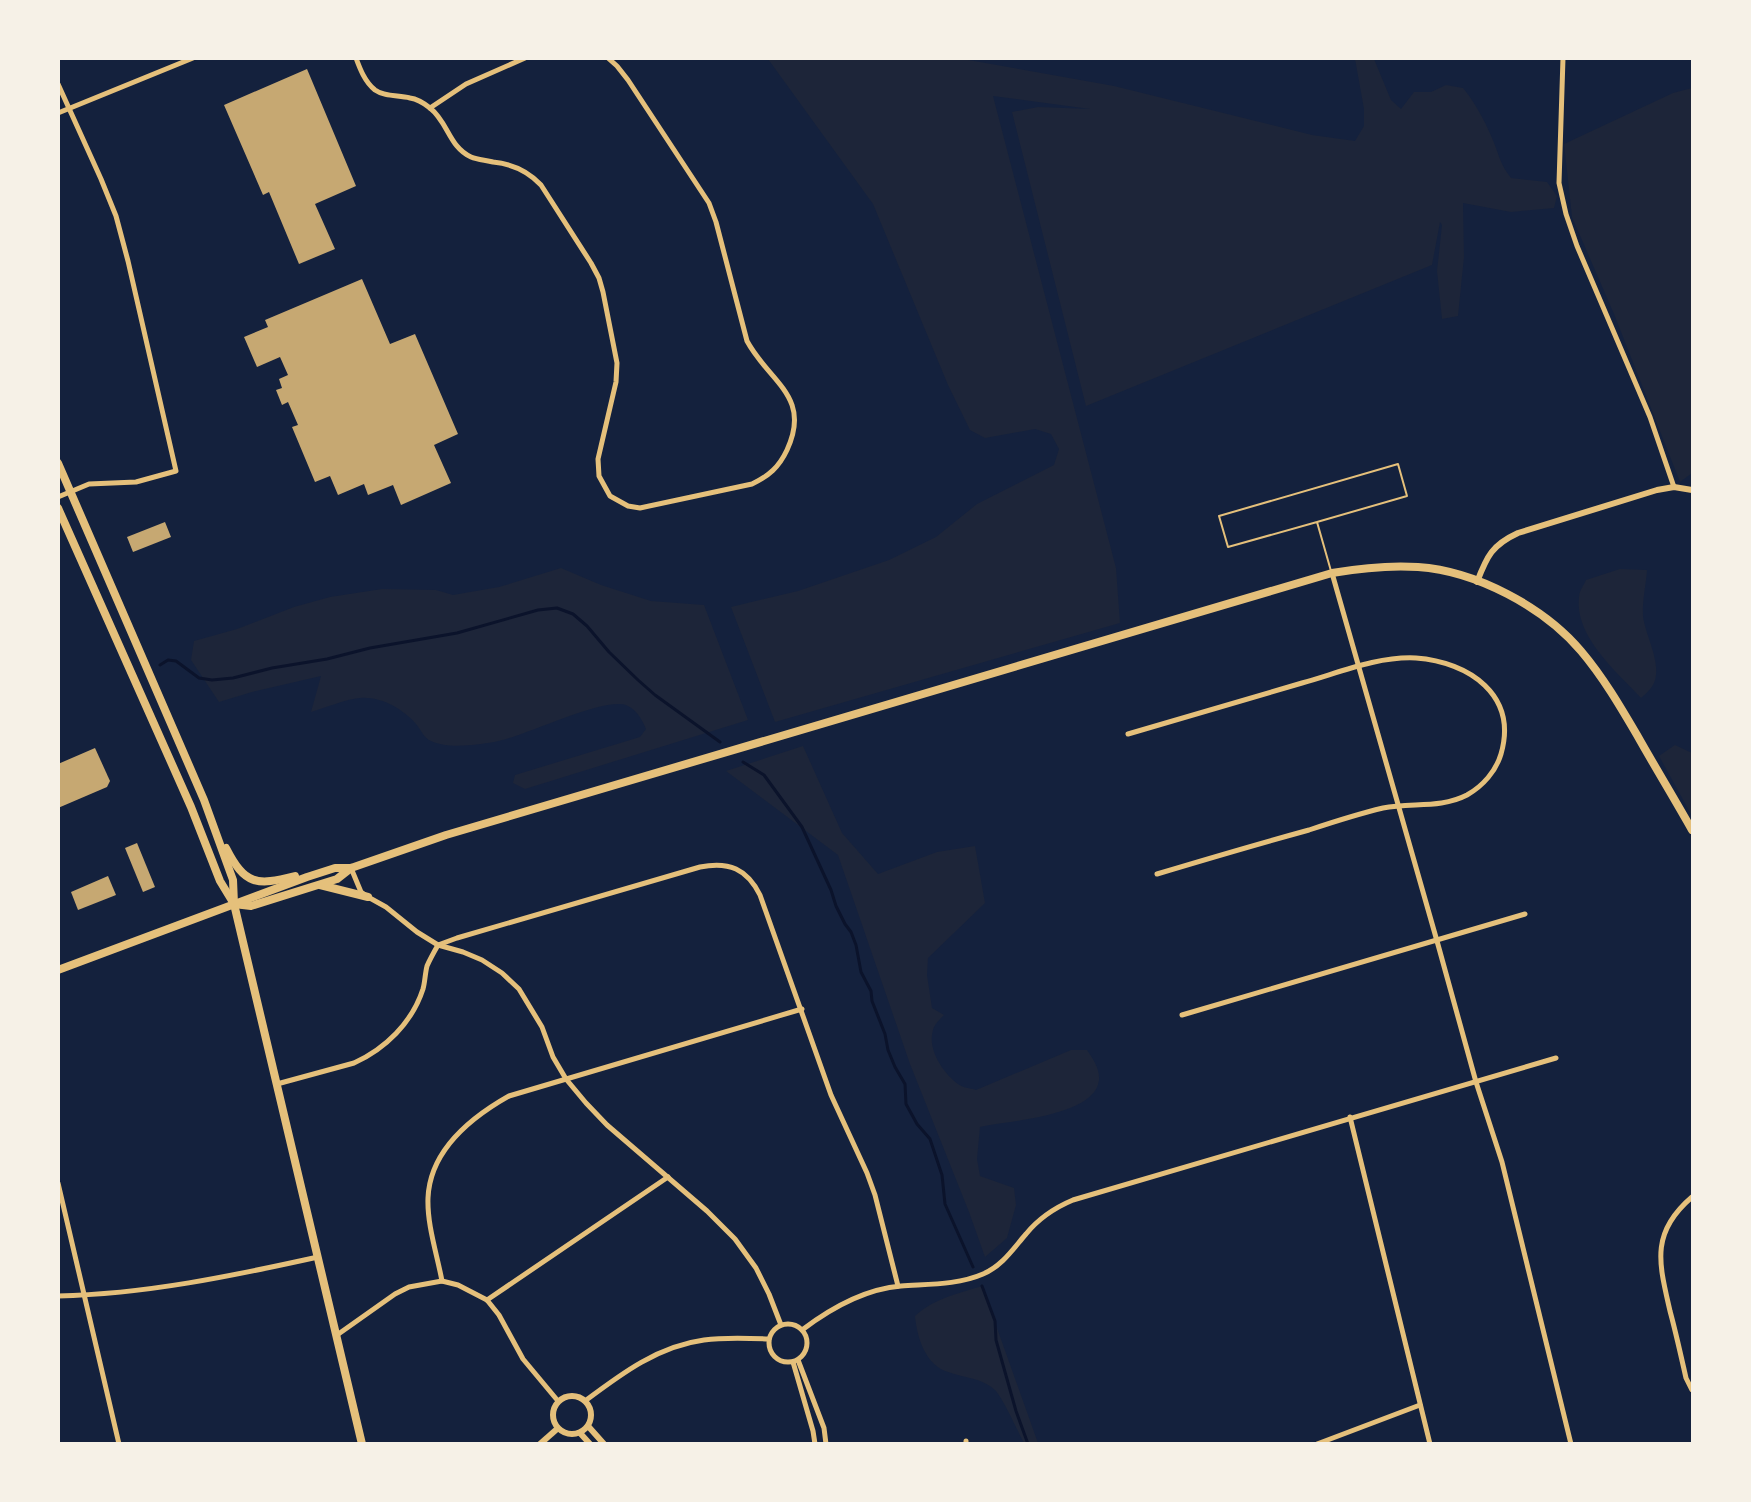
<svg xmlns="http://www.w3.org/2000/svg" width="1751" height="1502" font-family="'PT Sans Narrow',sans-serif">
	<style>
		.green { fill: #1d2539 }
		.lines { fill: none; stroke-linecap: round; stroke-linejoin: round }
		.stream { stroke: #0b132b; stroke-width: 3 }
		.building { fill: #c6a872 }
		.service { stroke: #e5c07b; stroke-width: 2 }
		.minor { stroke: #e5c07b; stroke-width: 5 }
		.tertiary { stroke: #e5c07b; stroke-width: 6 }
		.secondary { stroke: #e5c07b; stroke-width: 8 }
		.primary { stroke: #e5c07b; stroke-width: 8 }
	</style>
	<rect width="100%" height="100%" fill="#14213d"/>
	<g class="green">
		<path d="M768 59H963L1114 86 1312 135 1355 141 1364 126V109L1355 59H1374L1391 100 1401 109 1414 92H1431L1446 85 1463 88C1477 105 1488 127 1496 148 1501 162 1502 166 1511 178L1547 182 1557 196 1554 208 1511 212 1463 203 1464 257 1458 316 1442 319 1437 271 1442 225 1440 222 1432 265 1086 406 1012 112 1038 107 1090 109 993 96 1116 568 1120 623 775 722 731 607 798 591 889 560 936 537 977 504 1054 465 1059 449 1051 434 1035 429 985 438 970 430 948 385 873 204Z"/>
		<path d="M1692 88V473L1680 482 1614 314 1572 217 1564 144 1673 93Z"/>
		<path d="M561 568 601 585 651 601 704 605 748 720 525 789 513 783 515 775 640 737 646 729C641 718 637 710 626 705 602 697 524 737 494 742 475 745 449 749 431 741 424 738 421 730 416 724 403 709 381 696 360 698 346 699 325 708 311 712L321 676 252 692 219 702 191 660 194 641 237 629 294 607 330 597 382 589 436 590 453 595 499 587Z"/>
		<path d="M1620 569 1647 570C1646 585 1642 601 1643 616 1645 636 1666 670 1651 688 1648 692 1644 695 1641 698 1617 672 1574 636 1579 597 1579 591 1584 585 1586 580Z"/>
		<path d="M1675 745 1692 753V816L1659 756Z"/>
		<path d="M803 746 842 833 878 874 937 852 975 846 985 903 928 958 927 975 932 1008 944 1015C940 1019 934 1025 933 1030 927 1049 943 1073 958 1084 963 1088 970 1088 976 1090L1071 1050H1087C1093 1059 1100 1069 1099 1080 1096 1116 1007 1121 980 1127L977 1159 980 1176 1014 1188 1016 1205 1007 1238 985 1257 969 1212 910 1064 838 855 726 771Z"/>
		<path d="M982 1286 1038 1443H1024C1018 1432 1003 1398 995 1390 982 1378 965 1378 948 1372 925 1365 917 1337 915 1316 935 1298 957 1294 982 1286Z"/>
	</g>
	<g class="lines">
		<g class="stream">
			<path d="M160 665 168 660 176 661 199 678 212 680 233 678 272 668 327 659 370 648 457 633 538 610 557 608 573 614 587 626 609 652 638 680 655 695 720 742"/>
			<path d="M743 762 764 775 802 827 831 890 836 906 845 924 851 932 856 945 861 972 871 991 872 1001 885 1034 888 1050 895 1067 905 1084 906 1104 917 1124 930 1139 942 1175 945 1204 973 1267"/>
			<path d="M982 1286 995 1321 996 1340 1016 1411 1028 1444"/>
		</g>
	</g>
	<g class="building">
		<path d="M307 69 356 186 315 204 335 249 299 264 269 192 263 195 224 105Z"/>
		<path d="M362 279 390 344 415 334 458 434 434 445 451 483 401 505 393 485 368 495 364 484 338 495 330 476 315 482 292 427 298 425 288 402 282 405 276 390 282 388 279 379 288 375 280 357 257 367 244 337 268 327 265 320Z"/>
		<path d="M165 522 171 537 133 552 127 537Z"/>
		<path d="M95 748 110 781 107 787 58 808V764Z"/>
		<path d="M137 843 155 887 143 892 125 848Z"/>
		<path d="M108 876 116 895 78 910 71 892Z"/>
	</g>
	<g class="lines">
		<path class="service" d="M1317 522 1228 547 1219 516 1398 464 1407 496 1317 522 1331 571"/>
		<g class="minor">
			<path d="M356 58C360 69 365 82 375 90 385 97 398 95 410 98 418 99 425 104 430 108 448 122 449 147 471 157 478 160 486 160 493 162 513 164 528 171 541 185L591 263 599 278 603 292 617 363 616 382 598 459 599 476 610 496 628 506 640 508 752 484C769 476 779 467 787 450 812 396 769 382 747 341L716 222 709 203 628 80 617 66 608 58"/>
			<path d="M1563 58 1559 183 1566 214 1577 246 1650 417 1674 487"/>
			<path d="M58 84 101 179 116 216 128 261 176 471 136 482 89 484 58 497"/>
			<path d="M430 108 466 84 525 58"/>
			<path d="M58 113 193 58"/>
			<path d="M1332 573 1437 941 1476 1082 1502 1162 1571 1444"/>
			<path d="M1128 734C1186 717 1244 700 1302 683 1338 673 1378 656 1416 658 1469 662 1518 695 1501 754 1496 771 1483 786 1467 795 1440 809 1411 802 1383 808 1358 814 1333 822 1309 830 1258 844 1207 859 1157 874"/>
			<path d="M351 868 361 892 368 897 386 907 417 932 438 945 463 952 482 960 502 973 519 989 542 1027 553 1057 566 1079 586 1103 607 1125 707 1211 735 1239 756 1268 769 1294 781 1325"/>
			<path d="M438 945 457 938 700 867C729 861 747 869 760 895L831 1095 867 1173 875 1195 898 1286"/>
			<path d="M1182 1015 1525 914"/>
			<path d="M277 1084 354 1063C385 1049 412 1023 423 989 425 982 425 974 427 966 430 959 434 952 438 945"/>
			<path d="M1350 1117 1430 1444"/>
			<path d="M58 1183 119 1444"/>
			<path d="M1692 1197C1650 1233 1659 1263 1670 1311 1676 1333 1681 1356 1686 1378L1692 1390"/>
			<path d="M442 1281C437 1254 427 1225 428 1198 430 1150 470 1118 509 1096L802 1009"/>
			<path d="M58 1296C146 1294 232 1276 318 1257"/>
			<path d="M487 1300 668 1177"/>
			<circle cx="788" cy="1343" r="19"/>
			<path d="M802 1330C831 1308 865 1289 901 1286 928 1284 958 1285 983 1274 1002 1266 1013 1249 1026 1234 1039 1218 1054 1208 1073 1200L1556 1058"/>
			<path d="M337 1335 395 1294 409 1287 442 1281 458 1285 487 1300 499 1315 523 1359 558 1401"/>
			<path d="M798 1360 824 1428 826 1444"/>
			<path d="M793 1362 813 1431 815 1444"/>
			<path d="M585 1401C621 1374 658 1346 704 1340 725 1337 747 1338 769 1339"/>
			<path d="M966 1441V1444"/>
			<path d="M1317 1444 1420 1405"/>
		</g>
		<g class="tertiary">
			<path d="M1477 582C1487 556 1492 545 1518 533L1657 490 1674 487 1692 490"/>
			<circle cx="572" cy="1415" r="19"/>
			<path d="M588 1426 604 1444"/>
			<path d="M580 1433 590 1444"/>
			<path d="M540 1444 557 1429"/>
		</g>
		<path class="secondary" d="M234 904 362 1444"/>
		<g class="primary">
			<path d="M58 463 204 800 233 880 234 904"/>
			<path d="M58 508 191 807 220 881 234 904"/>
			<path d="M226 848C245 885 256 886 295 876"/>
			<path d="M320 885 368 897"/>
			<path d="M234 904 251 906 337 879 351 868"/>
			<path d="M58 970 307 877 335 868H351L446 835 1332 573C1361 568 1389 565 1418 567 1476 571 1544 607 1581 651 1603 677 1620 706 1637 735 1655 767 1674 798 1692 830"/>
		</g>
	</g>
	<rect width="1751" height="1502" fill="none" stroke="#f6f1e7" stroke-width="120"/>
</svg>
